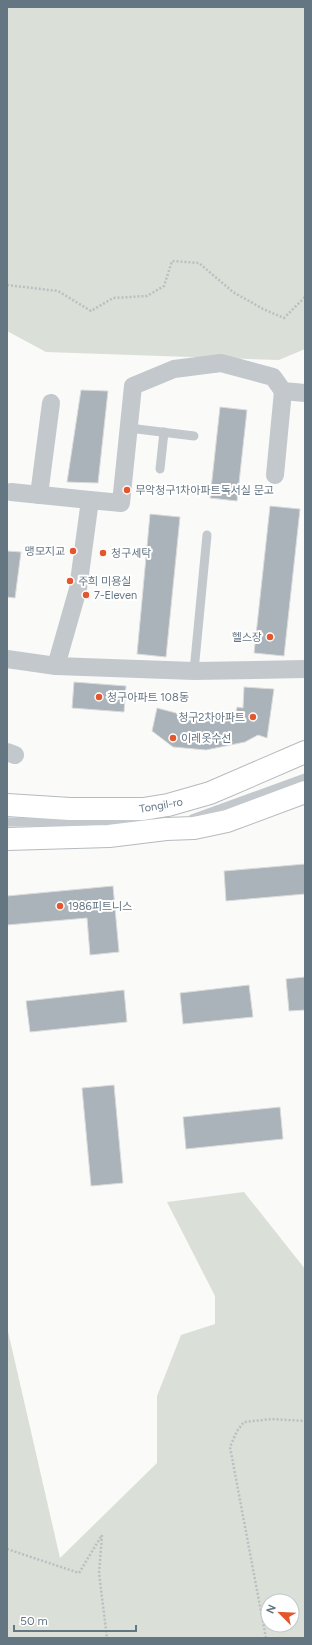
<svg xmlns="http://www.w3.org/2000/svg" width="312" height="1645" font-family="Figtree,'Noto Sans KR',sans-serif">
	<style>
		.green { fill: #dadfd7; fill-rule: evenodd }
		.building { fill: #aab3b9; stroke: #dcdcda }
		.lines { fill: none; stroke-linecap: round; stroke-linejoin: round }
		.primary-casing { stroke: #b5babe; stroke-width: 24 }
		.path { stroke: #bbbfc2; stroke-width: 2.5; stroke-dasharray: 2 2; stroke-linecap: butt }
		.lane { stroke: #c3c8cc; stroke-width: 9 }
		.street { stroke: #c3c8cc; stroke-width: 18 }
		.primary { stroke: #fff; stroke-width: 22 }
		.poi-dot { fill: #e4572e; stroke: #fff; stroke-width: 1.5 }
		.labels { text-anchor: middle; stroke-width: 4; stroke-linejoin: round; paint-order: stroke }
		.poi-label { font-size: 11px; fill: #657683; stroke: #fff; text-anchor: start }
		.street-label { font-size: 11px; fill: #657683; stroke: #fff }
	</style>
	<rect width="100%" height="100%" fill="#fafaf8"/>
	<g class="green">
		<path d="M7 7H305V349L279 360 46 352 7 331Z"/>
		<path d="M244 1192 305 1269V1638H7V1327L60 1558 157 1463V1396L181 1335 215 1324V1296L167 1202ZM268 1601H292V1625H268Z"/>
	</g>
	<g class="building">
		<path d="M81 390 108 391 98 483 67 482Z"/>
		<path d="M220 407 247 410 237 501 210 498Z"/>
		<path d="M270 506 300 509 284 656 254 653Z"/>
		<path d="M150 514 180 517 166 657 137 654Z"/>
		<path d="M7 551 21 552 15 598 7 597Z"/>
		<path d="M74 682 126 686 124 712 72 708Z"/>
		<path d="M244 687 274 689 267 738 258 735 245 742 206 750 173 747 152 731 157 708 176 713 181 720H235L237 707 243 708Z"/>
		<path d="M305 864V894L226 901 224 871Z"/>
		<path d="M113 886 119 952 90 955 87 918 7 925V896Z"/>
		<path d="M305 977V1010L289 1011 286 979Z"/>
		<path d="M249 985 253 1017 183 1024 180 993Z"/>
		<path d="M124 990 127 1022 30 1032 26 1001Z"/>
		<path d="M114 1085 123 1183 91 1186 82 1088Z"/>
		<path d="M280 1107 283 1139 186 1149 183 1117Z"/>
	</g>
	<g class="lines">
		<defs>
			<g id="primary">
				<path d="M7 805 70 809H143L168 805 210 793 305 752"/>
				<path d="M7 839 109 836 166 829 194 828 227 821 305 792"/>
			</g>
		</defs>
		<use href="#primary" class="primary-casing"/>
		<g class="path">
			<path d="M7 285 58 291 91 311 113 298 147 296 164 286 172 261 199 263 233 292 263 309 284 318 305 297"/>
			<path d="M102 1535 99 1573 107 1638"/>
			<path d="M7 1549 79 1573 102 1535"/>
			<path d="M266 1638 230 1447 237 1431 244 1422 272 1419 305 1421"/>
		</g>
		<g class="lane">
			<path d="M129 428 194 436"/>
			<path d="M160 469 164 432"/>
			<path d="M194 671 207 535"/>
			<path d="M192 819 305 778"/>
			<path d="M7 822 113 823 141 821 153 814"/>
		</g>
		<g class="street">
			<path d="M275 475 283 391"/>
			<path d="M11 492 90 500"/>
			<path d="M39 495 51 403"/>
			<path d="M7 659 56 666 194 671 305 669"/>
			<path d="M56 666 78 589 90 500 121 503 133 386 174 369 221 363 273 377 283 391 305 393"/>
			<path d="M7 752 15 755"/>
		</g>
		<use href="#primary" class="primary"/>
	</g>
	<g class="poi-dot">
		<circle cx="127" cy="490" r="4"/>
		<circle cx="73" cy="551" r="4"/>
		<circle cx="103" cy="553" r="4"/>
		<circle cx="70" cy="581" r="4"/>
		<circle cx="86" cy="595" r="4"/>
		<circle cx="270" cy="637" r="4"/>
		<circle cx="99" cy="697" r="4"/>
		<circle cx="253" cy="717" r="4"/>
		<circle cx="173" cy="738" r="4"/>
		<circle cx="60" cy="906" r="4"/>
	</g>
	<g class="labels">
		<g class="poi-label">
			<text x="135" y="494">무악청구1차아파트독서실 문고</text>
			<text x="65" y="555" text-anchor="end">맹모지교</text>
			<text x="111" y="557">청구세탁</text>
			<text x="78" y="585">주희 미용실</text>
			<text x="94" y="599">7-Eleven</text>
			<text x="262" y="641" text-anchor="end">헬스장</text>
			<text x="107" y="701">청구아파트 108동</text>
			<text x="245" y="721" text-anchor="end">청구2차아파트</text>
			<text x="181" y="742">이레옷수선</text>
			<text x="68" y="910">1986피트니스</text>
		</g>
		<g class="street-label">
			<text transform="translate(161 805) rotate(-10)" y="4">Tongil-ro</text>
		</g>
	</g>
	<rect width="312" height="1645" fill="none" stroke="#657683" stroke-width="16"/>
	<g transform="translate(280 1613) rotate(294)"><circle r="19" fill="#ffffff" stroke="#c1c8cd"/>
	<path d="M0-3L7 15L0 10L-7 15Z" fill="#e4572e"/>
	<text y="-6" font-size="11" font-weight="bold" text-anchor="middle" fill="#657683">N</text>
	</g>
	<path d="M14 1625v6h122v-6" fill="none" stroke="#657683" stroke-width="2"/>
	<text x="20" y="1625" font-size="12" fill="#657683" stroke="#ffffff" stroke-width="3" paint-order="stroke">50 m</text>
</svg>
